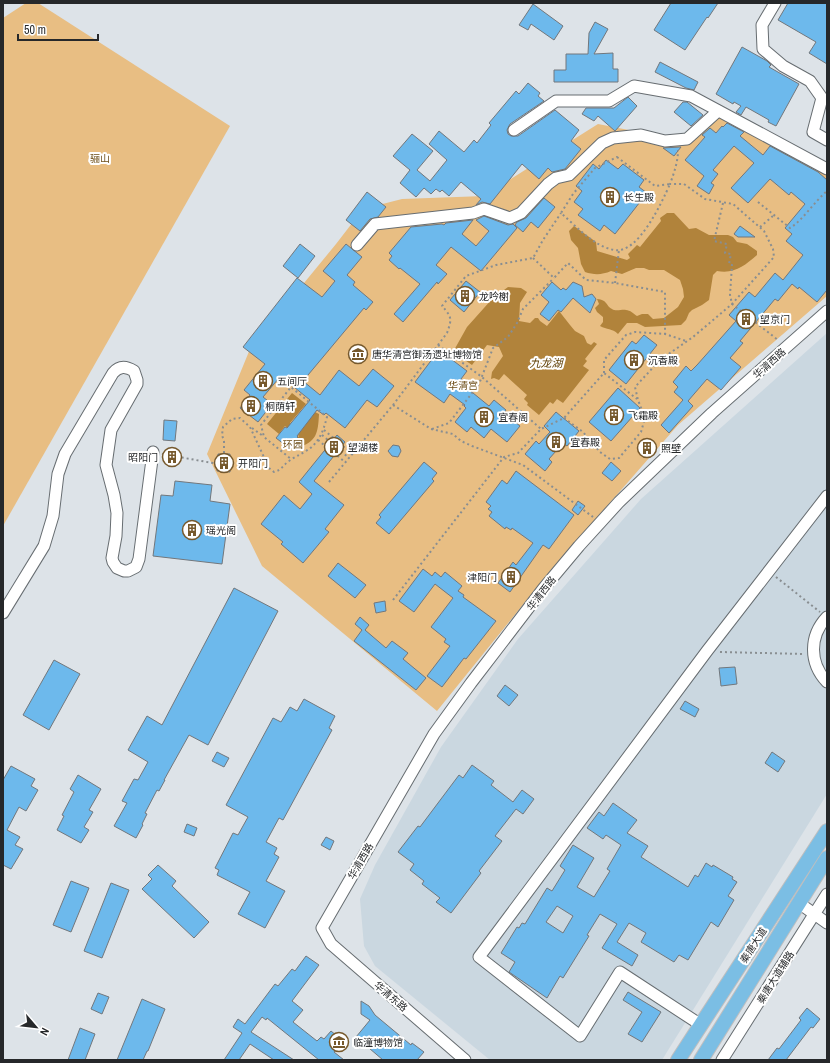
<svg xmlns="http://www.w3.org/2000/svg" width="830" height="1063" font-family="'Archivo Narrow','Noto Sans SC',sans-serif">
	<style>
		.built { fill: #cad7e0 }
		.green { fill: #e8be83 }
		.water { fill: #b1833b }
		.building { fill: #6db9ec; stroke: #72777c; fill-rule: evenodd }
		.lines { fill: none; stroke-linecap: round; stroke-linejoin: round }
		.minor-casing { stroke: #676d71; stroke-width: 13 }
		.major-casing { stroke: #bebebf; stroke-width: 16 }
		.path { stroke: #898e91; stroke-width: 2; stroke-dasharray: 2 3; stroke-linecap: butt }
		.minor { stroke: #fff; stroke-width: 11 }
		.major { stroke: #7bbee4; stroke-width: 14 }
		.labels { text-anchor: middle; stroke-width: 4; stroke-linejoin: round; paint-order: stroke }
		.park-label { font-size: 10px; fill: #6e4e18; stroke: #fff }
		.poi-label { font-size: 10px; fill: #26282a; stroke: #fff; text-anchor: start }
		.street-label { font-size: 10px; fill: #26282a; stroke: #fff }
		.water-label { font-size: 11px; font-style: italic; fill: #624208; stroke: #fff }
	</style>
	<rect width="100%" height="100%" fill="#dde3e8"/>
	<path class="built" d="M827 333V794L662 1060H490L375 966 364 946 360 899 375 865 441 747 518 639 641 499Z"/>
	<g class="green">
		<path d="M26 3H38L230 126 3 526V18Z"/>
		<path d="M723 116 827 172V296L678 425 551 570 437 711 262 566 207 454 250 349 336 244 363 209 402 199 484 196 598 124 685 141Z"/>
	</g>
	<g class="water">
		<path d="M667 213H674L689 229 696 228 709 235H728L733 237 737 242 747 244 757 251V255C744 266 735 274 717 271L713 275 709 300 702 305 692 310 689 313 686 320 681 325 645 327 637 323H627L618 334C612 328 607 330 600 326L603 322V317L597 312 595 308 599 304 597 299C608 300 605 305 612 309 616 312 622 309 626 310 630 310 634 314 637 316L642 314H648L653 319 664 318 678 307 684 297 683 289 680 280 664 270H649L644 268H636L622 274 611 271C602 275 594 275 585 272L581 264 578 248 571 240 569 231 574 226 596 242 597 251 627 260 630 258 628 254 637 245 640 247 661 221 660 218Z"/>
		<path d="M508 287 521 288 527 292 520 303 519 321 530 323 535 318H538L540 321 547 326 559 311 570 325 575 331 584 336 587 343 591 345 594 342 597 344 585 359 587 361 583 366 589 370 563 403 557 399 553 404 550 402 539 415 527 405 528 403 524 399 527 395 504 374 499 380 494 378 491 379 492 372 503 356 499 347 487 345 472 365 453 352 467 327 492 299Z"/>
		<path d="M292 393 306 404 290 423 300 431 315 412 319 414C318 433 317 442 297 448L292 445 299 436 285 426 279 434 267 424Z"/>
	</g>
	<g class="building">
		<path d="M671 3H718L708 18 707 17 685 50 654 30Z"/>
		<path d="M788 3H827V64L809 53 816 42 778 20Z"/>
		<path d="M533 4 563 26 554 40 531 24 528 30 519 25Z"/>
		<path d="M595 22 608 29 594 54 613 53V69H618V82H554V70H566V54H588L589 33Z"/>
		<path d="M742 47 767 61 771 65 769 67 799 84 776 126 768 122 769 120 746 107 741 115 736 112 741 106 734 102 733 104 716 94Z"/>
		<path d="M660 62 698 82 694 90 686 88 655 72Z"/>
		<path d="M528 83 540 93 538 96 544 101 510 124 507 130 508 134 511 136H518L555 110 579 130 571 141 581 149 565 169 552 172 548 168 539 179 522 164 490 204 482 202 476 205 481 199 461 182 449 196 442 190 440 192 436 189 431 194 424 188 416 197 400 183 410 170 393 156 412 134 433 151 417 170 430 181 447 160 429 144 439 131 464 152 474 140 477 143 491 125 489 123 516 91 519 94Z"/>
		<path d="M628 97 637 106 615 131 598 116 594 121 582 114 586 108H614Z"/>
		<path d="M683 102H687L703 115 691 126 674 112Z"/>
		<path d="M727 123 744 132 740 136 763 155 770 146 818 172 827 180V290L817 302 799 287 798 289 792 284 778 301 775 299 740 341 743 343 730 358 741 367 721 390 707 379 688 401 693 406 669 433 661 425 683 400 674 392 678 387 673 382 686 366 691 371 697 365 736 321 729 315 749 292 755 297 775 273 783 280 803 255 786 241 792 234 785 228 805 204 791 192 789 195 770 179 748 203 731 188 754 163 734 146 713 170 718 174 711 183 714 185 709 194 697 186 704 176 685 160 705 137 702 135 710 128 716 133 722 126 723 127Z"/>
		<path d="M681 147 674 156 663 148 680 147Z"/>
		<path d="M606 160 618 169 623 164 644 180 639 187 647 193 615 234 604 225 600 231 578 215 583 209 574 202 582 191 576 186 593 164 599 169Z"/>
		<path d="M367 192 386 207 378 217 370 219 360 231 346 220Z"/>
		<path d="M544 198 555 207 538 228 531 222 523 232 515 225 517 222 526 218Z"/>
		<path d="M484 216 508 225 513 224 517 228 481 271 451 247 436 265 447 274 438 284 437 282 403 322 394 314 420 284 400 268 399 269 389 260 392 256 389 253 411 227 442 224 444 225 446 223 473 220 462 234 476 246 489 231 476 220Z"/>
		<path d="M740 226 755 237H738L734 234Z"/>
		<path d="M300 244 315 256 298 278 283 266Z"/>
		<path d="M346 244 362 257 347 275 355 282 353 285 373 302 366 310 364 308 303 381 320 395 339 370 359 386 373 369 394 386 377 407 367 400 345 428 326 413 324 415 317 410 297 436 298 437 289 448 276 438 285 427 287 428 310 400 289 383 288 385 279 378 263 397 272 404 258 422 240 408 250 395 244 390 265 364 243 347 297 278 322 297 335 281 323 271Z"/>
		<path d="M466 281 480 292 464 312 450 300Z"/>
		<path d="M552 282 561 290 563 288 566 290 573 282 582 286 584 297 592 294 596 299 590 313 573 298 561 312 558 310 549 321 540 314 549 302 541 295Z"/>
		<path d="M644 335 657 345 626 384 609 370 632 341 636 344Z"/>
		<path d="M439 350 467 371 461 379 464 381 462 384 489 406 494 400 506 410 504 413 520 426 507 442 491 429 484 438 471 427 467 432 455 422 466 408 464 406 465 405 450 394 444 403 415 382Z"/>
		<path d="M618 388 640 408 611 441 589 422Z"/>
		<path d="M556 412 579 431 567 446 563 443 549 459 552 462 545 471 525 454 536 441 539 444 550 432 544 426Z"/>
		<path d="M164 420 177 421 175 441 163 440Z"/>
		<path d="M337 435 345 442 314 481 344 505 325 529 329 532 303 563 281 544 283 542 261 524 284 495 300 509 312 494 299 482Z"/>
		<path d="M393 445 399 446 401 451 398 457 392 456 388 451Z"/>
		<path d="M218 454H230V472L217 471Z"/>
		<path d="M424 462 437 473 432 479 434 481 389 534 376 523 381 517 379 515Z"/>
		<path d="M611 462 621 471 612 481 602 473Z"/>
		<path d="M516 471 574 515 549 549 543 545 510 592 498 583 513 562 516 565 533 543 512 528 511 530 506 527 505 529 489 516 492 512 488 509 491 506 486 502 502 480 507 484Z"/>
		<path d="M175 481 212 485 210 501 230 504 222 564 153 556 161 495 173 496Z"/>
		<path d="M578 501 585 506 578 515 572 510Z"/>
		<path d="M338 563 366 585 355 598 328 576Z"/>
		<path d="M423 569 432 576 435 572 441 577 445 572 462 586 458 591 464 595 463 597 496 621 466 659 464 658 442 687 427 676 450 646 444 642 446 639 431 627 453 598 435 584 414 612 399 601Z"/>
		<path d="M234 588 278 611 208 745 189 735 164 780H165L159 791 157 790 145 813 147 814 142 824 143 825 136 838 114 826 127 803 122 801 134 779 138 780 148 762 128 750 147 716 162 725Z"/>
		<path d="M385 601 386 611 376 613 374 603Z"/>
		<path d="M360 617 369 625 365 630 386 648 392 641 408 653 403 659 426 678 416 690 354 641 362 630 355 624Z"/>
		<path d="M54 660 80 674 49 730 23 715Z"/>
		<path d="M735 667 737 684 721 686 719 668Z"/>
		<path d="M505 685 518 695 509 706 497 696Z"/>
		<path d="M304 699 335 716 329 728 332 730 283 820 279 818 266 842 277 848 274 854 279 857 266 881 285 891 265 928 238 914 250 892 217 875 219 870 215 868 233 833 238 835 248 817 226 805 273 718 281 722 290 707 297 711Z"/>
		<path d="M685 701 699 709 695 717 680 709Z"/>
		<path d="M217 752 229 758 224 767 212 761Z"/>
		<path d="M772 752 785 761 778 772 765 763Z"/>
		<path d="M472 765 494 781 491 785 513 802 522 790 534 799 523 814 516 809 495 836 502 841 479 871 481 873 451 913 436 902 440 898 422 884 424 881 410 870 414 864 398 852 418 826 420 827 459 775 463 778Z"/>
		<path d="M11 766 35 779 31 786 38 790 26 811 19 807 7 830 20 837 15 845 23 849 11 869 3 865V780Z"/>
		<path d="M78 775 101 789 89 810 93 812 84 827 89 830 81 843 57 830 64 816 62 815 74 792 70 789Z"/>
		<path d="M613 803 637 820 627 833 648 846 641 857 688 887 695 875 698 877 706 863 712 867 713 865 733 877 732 879 737 882 728 896 734 900 718 927 711 922 688 960 679 955 674 962 641 942 646 933 629 923 617 942 638 955 632 966 602 948 617 924 600 914 587 935 589 936 563 978 560 976 547 998 509 972 515 962 501 953 517 927 519 928 522 923 525 924 547 888 552 891 565 870 560 866 573 845 594 858 577 887 594 897 610 871 607 869 621 845 606 835 603 839 587 828 599 812 604 816ZM557 906 573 916 563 933 546 922Z"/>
		<path d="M187 824 197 828 194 836 184 832Z"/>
		<path d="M326 837 334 841 330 850 321 845Z"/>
		<path d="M158 865 176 881 172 886 209 922 194 938 142 889 152 879 148 875Z"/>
		<path d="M71 881 89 888 71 932 53 925Z"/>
		<path d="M111 883 129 890 102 958 84 951Z"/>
		<path d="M306 956 319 965 292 1001 303 1010 293 1022 317 1041 321 1037 324 1039 331 1031 343 1041 334 1052 344 1060H319L267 1018 266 1020 262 1017 251 1032 294 1060H274L250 1044 239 1060H224L242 1033 233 1027 238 1019 245 1024 275 984 278 986 292 969 295 971Z"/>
		<path d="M628 992 661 1012 642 1042 628 1034 642 1012 623 1000Z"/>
		<path d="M98 993 109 997 102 1014 91 1009Z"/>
		<path d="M142 999 165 1009 148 1051H147L143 1060H117Z"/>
		<path d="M361 1001 369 1006 375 1015 411 1045 412 1043 424 1052 417 1060H383L356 1037 370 1020 361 1014Z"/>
		<path d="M807 1008 820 1019 813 1028 811 1027 786 1060H768L777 1048 779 1049 801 1020 799 1018Z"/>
		<path d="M80 1028 95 1034 85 1060H68Z"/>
	</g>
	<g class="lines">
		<defs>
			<g id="minor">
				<path d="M775 3 762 25 763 49 783 66 810 81 822 98 813 132 827 140"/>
				<path d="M514 130 556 101H609L634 86 691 96 827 169"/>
				<path d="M357 245 375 224 473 213 484 209 510 218 521 213 548 184 556 178 569 175 602 143 613 138 641 135 665 141 687 139 718 111"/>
				<path d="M3 613 44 546 53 516 58 474 65 454 113 373C119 366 126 366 134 371L137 380V384L111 430 106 465 114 495 117 513 116 536 112 558 113 562 117 568 124 571H128L136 567 139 559 153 452"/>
				<path d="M827 617C809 636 809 663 827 682"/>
				<path d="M799 903 827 923"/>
				<path d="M701 1025 620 972 580 1036 479 957 707 651 827 496"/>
				<path d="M465 1060 331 944 322 928 434 734 471 683 543 589 579 546 619 502 712 413 827 311"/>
				<path d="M722 1060 827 894"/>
			</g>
			<g id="major">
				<path d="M678 1060 827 831"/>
				<path d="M701 1060 827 858"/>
			</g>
		</defs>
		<use href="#minor" class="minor-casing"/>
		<use href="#major" class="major-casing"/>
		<g class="path">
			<path d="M617 157 655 186 670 184C662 202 638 255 614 250 593 246 576 226 561 213L573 194 595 168Z"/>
			<path d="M758 202 790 228C803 220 814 202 827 191"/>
			<path d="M723 203 714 241 727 244 725 253 731 254 729 264 732 265 730 295 732 304 778 340"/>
			<path d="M760 227 774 215"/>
			<path d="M533 258 554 278 568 263 586 280 615 283 665 292V334"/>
			<path d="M615 283 619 250"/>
			<path d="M438 345 482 377 541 429"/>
			<path d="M604 373V360L626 335 635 332 665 334 686 341"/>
			<path d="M393 405 431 429 453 434 461 441 472 446 523 465 593 517"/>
			<path d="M564 418 583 432 600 452 610 459 619 458 641 432 645 418 638 400 635 387 660 360 693 337 732 304 774 257 773 249 764 231 733 204 705 199 684 184H670C674 173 678 162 678 150"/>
			<path d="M252 428 263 436"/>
			<path d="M432 429 449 423 479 384 493 348 508 337 517 323 523 309 554 278"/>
			<path d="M324 430 352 454"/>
			<path d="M322 435 349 458"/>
			<path d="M318 440 345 462"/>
			<path d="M162 454 224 465V441L222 435 223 427 232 419 240 418 250 427 269 468 274 472C282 470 283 465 289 461 294 457 300 455 306 451 319 443 323 432 327 417L291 387 261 425 264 437 291 459"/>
			<path d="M329 482 393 405 447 333C452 319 452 317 442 306L466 276 496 265 533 258 543 240 561 213"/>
			<path d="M776 577 820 612"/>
			<path d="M393 600 504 457 518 453 541 429 564 418 604 373 637 399"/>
			<path d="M720 652 804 654"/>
		</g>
		<use href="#minor" class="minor"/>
		<use href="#major" class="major"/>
	</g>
	<defs>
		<symbol id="building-ring" viewBox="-11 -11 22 22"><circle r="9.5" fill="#fff" stroke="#76592d" stroke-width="1.5"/><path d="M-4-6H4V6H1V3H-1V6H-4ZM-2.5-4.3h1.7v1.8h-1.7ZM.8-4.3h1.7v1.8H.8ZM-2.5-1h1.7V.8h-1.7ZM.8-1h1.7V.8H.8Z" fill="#76592d"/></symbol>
		<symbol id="museum-ring" viewBox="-11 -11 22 22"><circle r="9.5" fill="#fff" stroke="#76592d" stroke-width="1.5"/><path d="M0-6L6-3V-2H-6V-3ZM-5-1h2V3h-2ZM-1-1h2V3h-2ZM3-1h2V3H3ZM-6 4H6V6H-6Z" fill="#76592d"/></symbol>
	</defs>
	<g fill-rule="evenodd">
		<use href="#building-ring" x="599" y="186" width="22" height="22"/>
		<use href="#building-ring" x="454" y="285" width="22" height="22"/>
		<use href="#building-ring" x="735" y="308" width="22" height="22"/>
		<use href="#museum-ring" x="347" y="343" width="22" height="22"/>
		<use href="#building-ring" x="623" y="349" width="22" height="22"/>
		<use href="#building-ring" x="252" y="370" width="22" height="22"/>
		<use href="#building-ring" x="240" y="395" width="22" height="22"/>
		<use href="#building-ring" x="603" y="404" width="22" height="22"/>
		<use href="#building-ring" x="473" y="406" width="22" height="22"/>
		<use href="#building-ring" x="545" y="431" width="22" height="22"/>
		<use href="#building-ring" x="323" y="436" width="22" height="22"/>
		<use href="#building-ring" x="636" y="437" width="22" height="22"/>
		<use href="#building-ring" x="161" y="446" width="22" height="22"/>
		<use href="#building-ring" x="213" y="452" width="22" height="22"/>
		<use href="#building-ring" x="181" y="519" width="22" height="22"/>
		<use href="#building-ring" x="500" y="566" width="22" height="22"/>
		<use href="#museum-ring" x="328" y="1031" width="22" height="22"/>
	</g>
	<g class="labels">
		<g class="park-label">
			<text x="100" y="162">骊山</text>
			<text x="463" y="389">华清宫</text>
			<text x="293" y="448">环园</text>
		</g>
		<g class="poi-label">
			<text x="624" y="201">长生殿</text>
			<text x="479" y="300">龙吟榭</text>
			<text x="760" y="323">望京门</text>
			<text x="372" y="358">唐华清宫御汤遗址博物馆</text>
			<text x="648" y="364">沉香殿</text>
			<text x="277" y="385">五间厅</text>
			<text x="265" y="410">桐荫轩</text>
			<text x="628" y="419">飞霜殿</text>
			<text x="498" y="421">宜春阁</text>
			<text x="570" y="446">宜春殿</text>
			<text x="348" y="451">望湖楼</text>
			<text x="661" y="452">照壁</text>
			<text x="158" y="461" text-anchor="end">昭阳门</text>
			<text x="238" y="467">开阳门</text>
			<text x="206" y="534">瑶光阁</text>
			<text x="497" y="581" text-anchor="end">津阳门</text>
			<text x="353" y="1046">临潼博物馆</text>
		</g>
		<g class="street-label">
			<text transform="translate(769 363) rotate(-42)" y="4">华清西路</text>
			<text transform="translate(541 593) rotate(-52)" y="4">华清西路</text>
			<text transform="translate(360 861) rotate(-60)" y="4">华清西路</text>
			<text transform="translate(753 945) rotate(-57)" y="4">秦唐大道</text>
			<text transform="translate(775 977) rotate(-58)" y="4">秦唐大道辅路</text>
			<text transform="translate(391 996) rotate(41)" y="4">华清东路</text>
		</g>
		<g class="water-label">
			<text x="546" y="367">九龙湖</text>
		</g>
	</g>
	<rect width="830" height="1063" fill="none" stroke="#26282a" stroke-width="8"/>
	<g transform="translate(36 1027) rotate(118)" stroke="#ffffff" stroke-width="3" paint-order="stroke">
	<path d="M0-3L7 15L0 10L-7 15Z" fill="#26282a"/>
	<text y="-6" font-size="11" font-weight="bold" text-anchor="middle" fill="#26282a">N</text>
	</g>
	<path d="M18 34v6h80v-6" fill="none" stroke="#26282a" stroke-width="2"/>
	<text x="24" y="34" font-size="12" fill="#26282a" stroke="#ffffff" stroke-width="3" paint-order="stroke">50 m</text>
</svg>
